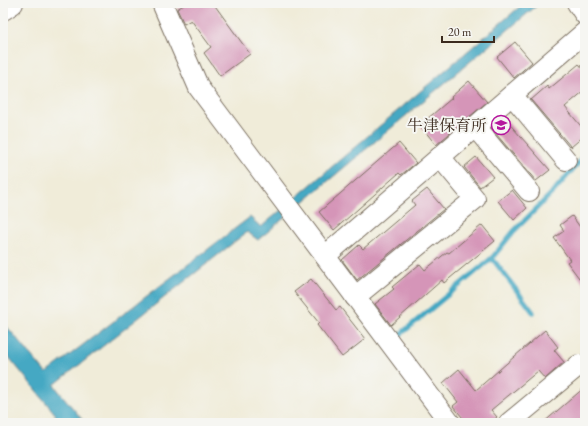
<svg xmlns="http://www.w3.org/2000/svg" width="588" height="426" font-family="'EB Garamond','Noto Serif JP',serif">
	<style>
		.water { fill: #44a8c3; stroke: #406970 }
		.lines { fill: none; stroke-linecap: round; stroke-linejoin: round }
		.stream { stroke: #44a8c3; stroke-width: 5 }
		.building { fill: #d595b8 }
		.minor-casing { stroke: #7a6e5f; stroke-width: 22 }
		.secondary-casing { stroke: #7a6e5f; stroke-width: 24 }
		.minor { stroke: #fff; stroke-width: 20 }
		.secondary { stroke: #fff; stroke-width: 22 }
		.labels { text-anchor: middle; stroke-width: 4; stroke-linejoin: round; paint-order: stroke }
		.poi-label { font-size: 16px; fill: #3b2a1e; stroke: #f6f6f2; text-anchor: end }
	</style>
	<rect width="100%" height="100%" fill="#f6f6f2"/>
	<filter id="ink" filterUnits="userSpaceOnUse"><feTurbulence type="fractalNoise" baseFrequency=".025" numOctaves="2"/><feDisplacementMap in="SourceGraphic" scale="8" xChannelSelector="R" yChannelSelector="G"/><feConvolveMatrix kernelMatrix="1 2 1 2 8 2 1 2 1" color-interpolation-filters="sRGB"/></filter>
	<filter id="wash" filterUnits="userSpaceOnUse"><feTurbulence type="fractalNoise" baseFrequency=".012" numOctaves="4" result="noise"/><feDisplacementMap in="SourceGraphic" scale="16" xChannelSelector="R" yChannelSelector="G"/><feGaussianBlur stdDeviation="0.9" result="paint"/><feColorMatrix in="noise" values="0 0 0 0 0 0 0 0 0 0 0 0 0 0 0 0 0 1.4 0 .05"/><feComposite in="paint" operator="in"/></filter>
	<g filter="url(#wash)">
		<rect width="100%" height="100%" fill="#f0ecd9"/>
		<path class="water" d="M524 3H540L258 240 247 232 54 385 85 423H47L56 415 3 350V322L46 373 250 217 261 227Z"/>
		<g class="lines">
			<g class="stream">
				<path d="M492 258 533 312"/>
				<path d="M396 338 492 258 514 231 554 191 585 155"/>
			</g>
		</g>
		<g id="blocks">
			<g class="building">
				<path d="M187 3H213L250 54 220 76 204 53 211 47 191 20 184 24 177 9Z"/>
				<path d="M515 42 532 62 514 78 497 57Z"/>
				<path d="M579 64 585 71V90L565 107 585 131V135L571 147 531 100 547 86 549 89Z"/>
				<path d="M469 81 487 102 436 145 420 125 452 98 451 97Z"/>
				<path d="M502 119 504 122 506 120 550 170 536 181 491 128Z"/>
				<path d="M399 143 416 163 401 175 399 173 334 230 319 212Z"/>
				<path d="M476 157 493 177 480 187 464 167Z"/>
				<path d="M427 189 444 209 357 280 342 260 359 245 363 249 415 205 412 201Z"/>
				<path d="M512 190 527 208 514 220 498 201Z"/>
				<path d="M572 216 585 234V286L567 262 570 260 554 238 564 231 560 225Z"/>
				<path d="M482 225 495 241 444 283 442 280 391 325 375 304 394 289 392 287 420 264 425 270 447 252 449 253Z"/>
				<path d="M311 279 336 310 340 307 365 339 342 357 317 325 319 323 294 292Z"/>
				<path d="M545 330 558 347 554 350 564 362 545 379 538 371 491 410 497 417 490 423H467L453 406 458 402 443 383 459 369 476 390Z"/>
				<path d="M585 387V423H543Z"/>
			</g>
		</g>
	</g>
	<g filter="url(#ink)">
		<use href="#blocks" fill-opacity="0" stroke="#7a6e5f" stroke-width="1"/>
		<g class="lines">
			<defs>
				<g id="minor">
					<path d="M162 3 199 88 450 423"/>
					<path d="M577 3 585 15"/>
					<path d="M512 95 566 160"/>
					<path d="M475 127 529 191"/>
					<path d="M325 256 585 32"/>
					<path d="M355 297 475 199 440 157"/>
					<path d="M509 423 579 365"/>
				</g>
				<path id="secondary" d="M3 9 12 3"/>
			</defs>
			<use href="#minor" class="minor-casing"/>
			<use href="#secondary" class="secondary-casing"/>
			<use href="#minor" class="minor"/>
			<use href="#secondary" class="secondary"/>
		</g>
	</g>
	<defs>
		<symbol id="school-ring" viewBox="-11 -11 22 22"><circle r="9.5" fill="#f6f6f2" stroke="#b5179e" stroke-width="1.5"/><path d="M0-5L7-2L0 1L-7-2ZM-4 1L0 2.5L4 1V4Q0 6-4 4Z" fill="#b5179e"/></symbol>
	</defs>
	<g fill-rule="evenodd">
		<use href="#school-ring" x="490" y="114" width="22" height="22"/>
	</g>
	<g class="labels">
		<g class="poi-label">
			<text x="487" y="131">牛津保育所</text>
		</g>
	</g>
	<rect width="588" height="426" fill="none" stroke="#f6f6f2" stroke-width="16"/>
	<path d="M442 36v6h52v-6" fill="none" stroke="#3b2a1e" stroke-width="2"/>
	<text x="448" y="36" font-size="12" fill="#3b2a1e" stroke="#f6f6f2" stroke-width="3" paint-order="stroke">20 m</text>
</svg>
